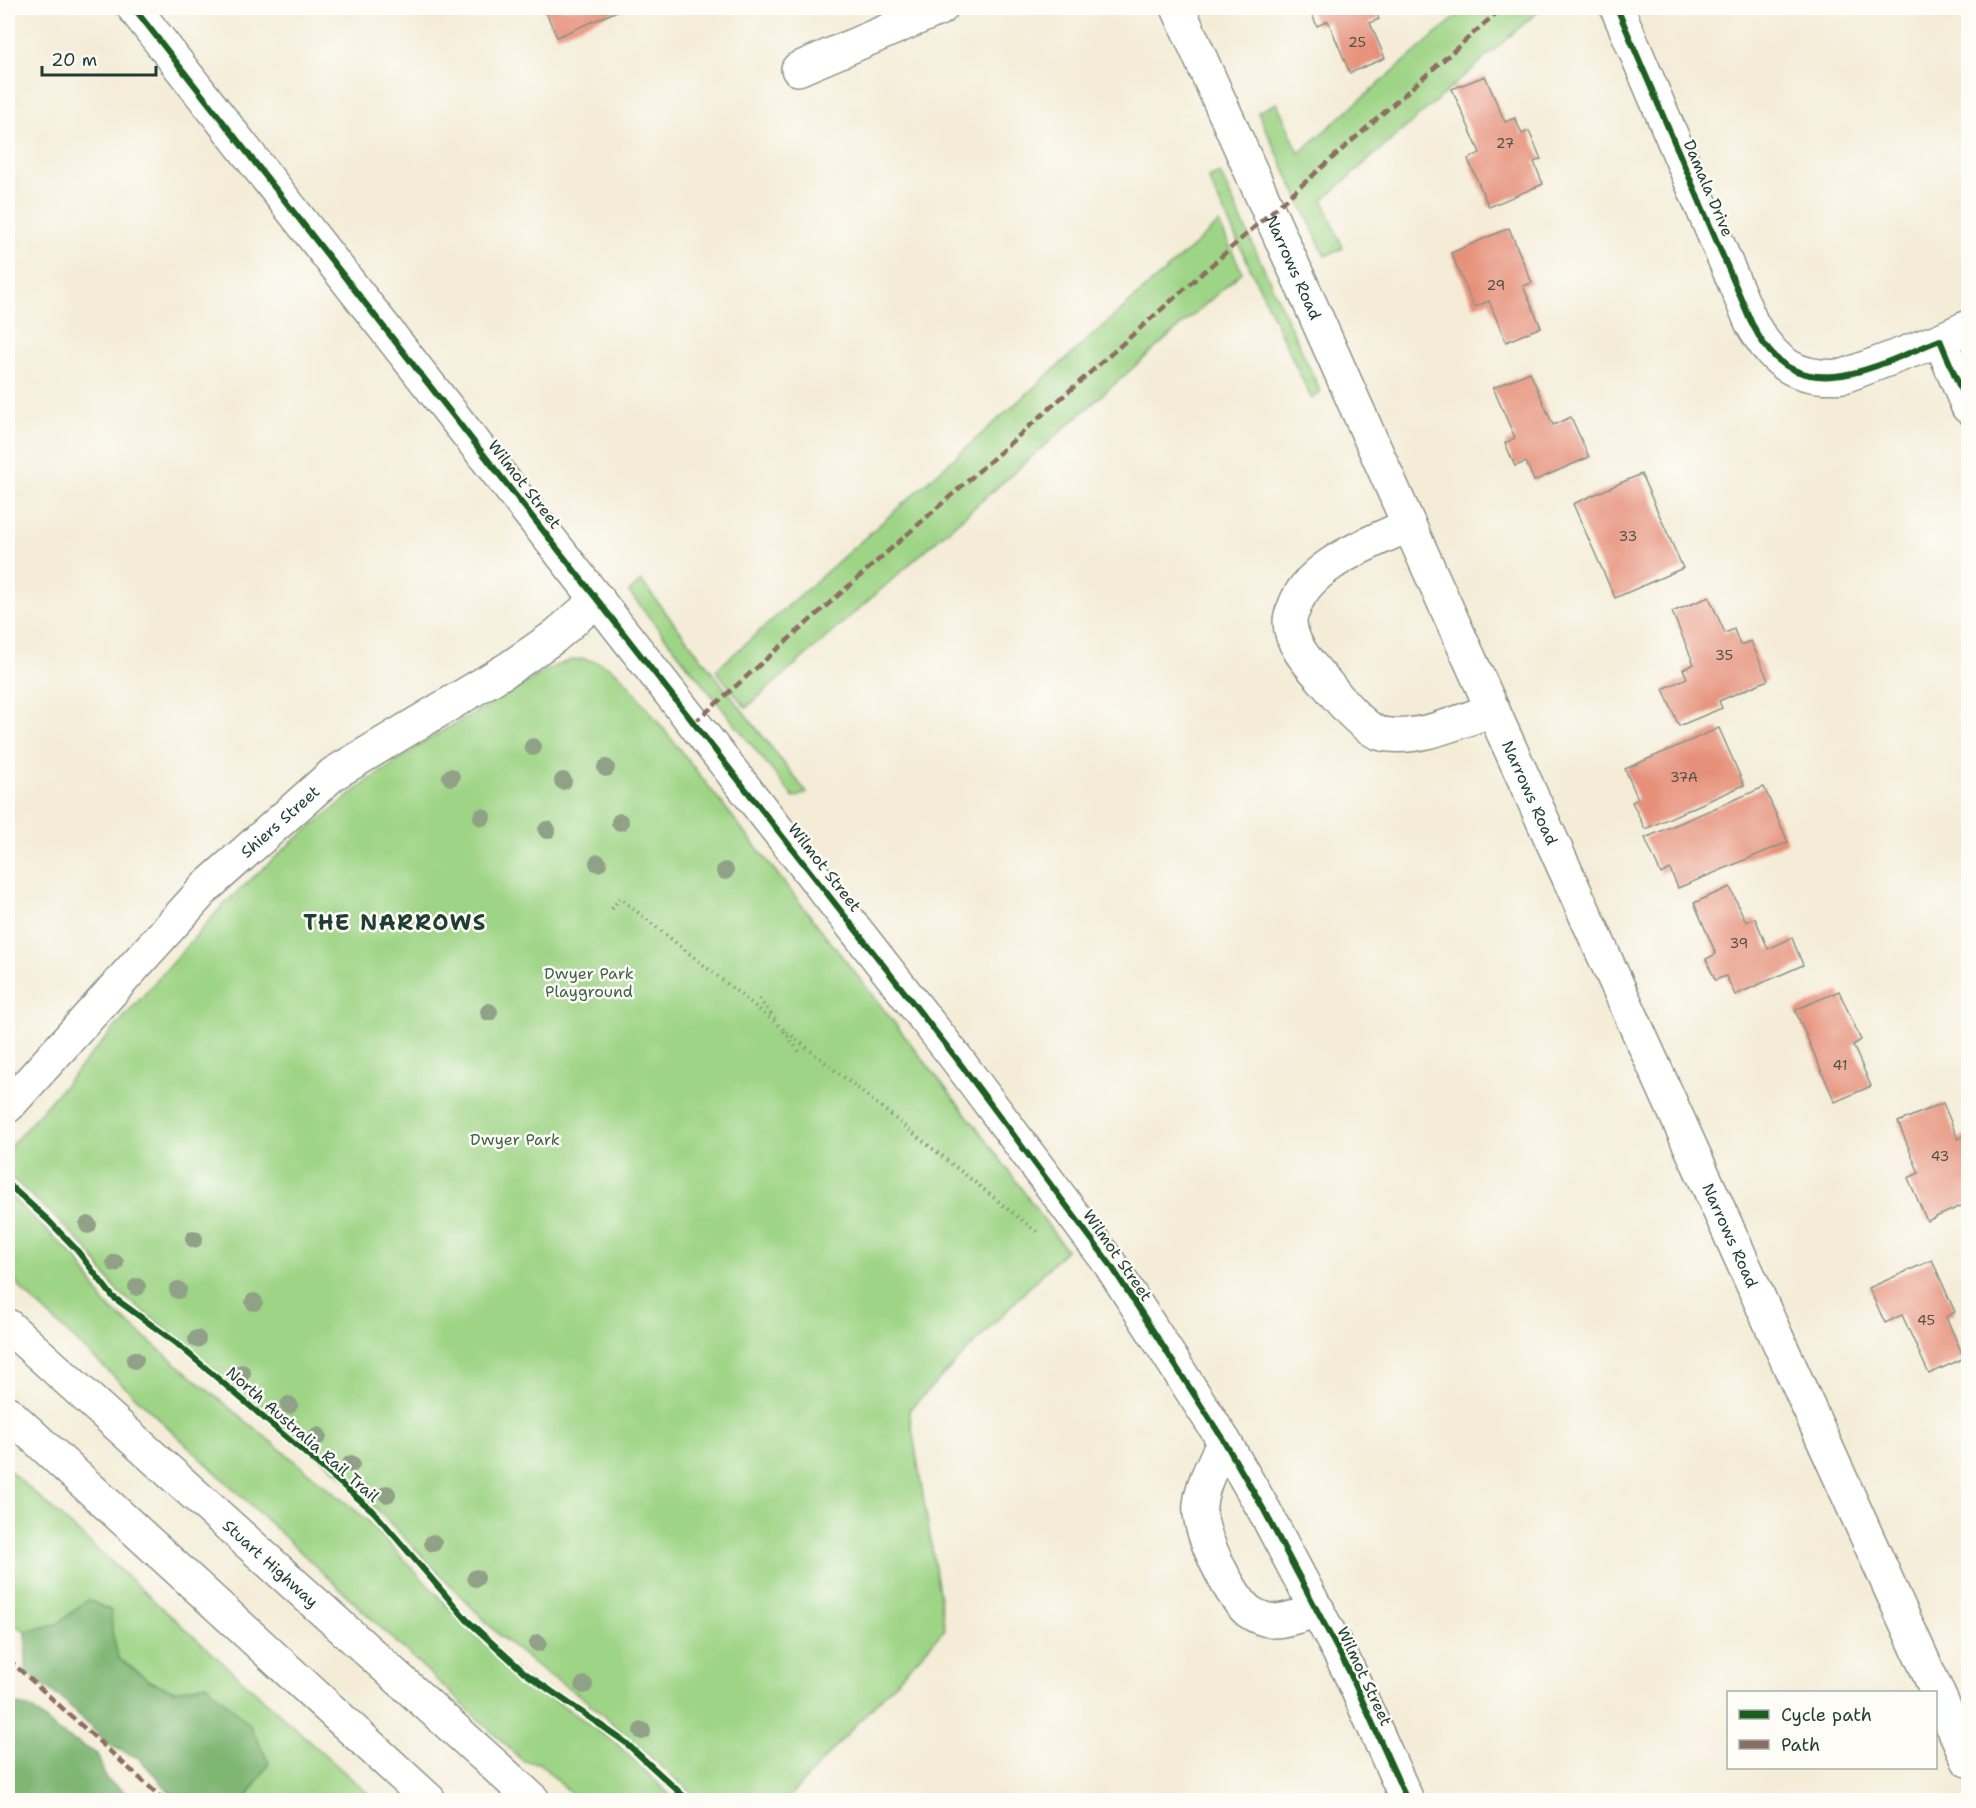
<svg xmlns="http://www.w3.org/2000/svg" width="1976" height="1808" font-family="'Shantell Sans',sans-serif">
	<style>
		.green { fill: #9ed485; stroke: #5e885c; stroke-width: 1.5 }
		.forest { fill: #7eb672; stroke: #4e7a53; stroke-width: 1.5 }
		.building { fill: #e69079 }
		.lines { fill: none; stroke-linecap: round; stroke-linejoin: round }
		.minor-casing { stroke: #8a9486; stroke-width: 36 }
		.highway-casing { stroke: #8a9486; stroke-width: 36 }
		.path { stroke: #8a9486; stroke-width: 4; stroke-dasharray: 1.5 4.5; stroke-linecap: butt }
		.minor { stroke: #fff; stroke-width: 33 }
		.highway { stroke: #fff; stroke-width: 33 }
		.quiet { stroke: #8d6e63; stroke-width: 4.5; stroke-dasharray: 9 4.5; stroke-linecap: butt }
		.cycleway-casing { stroke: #fdfcf7; stroke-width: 10 }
		.cycleway { stroke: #1b5e20; stroke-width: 6 }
		.tree { fill: #90a188 }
		.labels { text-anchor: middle; stroke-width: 5; stroke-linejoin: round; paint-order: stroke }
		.number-label { font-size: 14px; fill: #515245 }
		.street-label { font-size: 16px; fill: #1f3d34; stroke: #fdfcf7 }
		.park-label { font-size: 16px; fill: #3f6348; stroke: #fdfcf7 }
		.district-label { font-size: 22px; font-weight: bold; letter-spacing: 1.5px; fill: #1f3d34; stroke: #fdfcf7 }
	</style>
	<rect width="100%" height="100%" fill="#fdfcf7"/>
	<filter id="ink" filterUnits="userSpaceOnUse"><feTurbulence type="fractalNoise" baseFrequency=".0167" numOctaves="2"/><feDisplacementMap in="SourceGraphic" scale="12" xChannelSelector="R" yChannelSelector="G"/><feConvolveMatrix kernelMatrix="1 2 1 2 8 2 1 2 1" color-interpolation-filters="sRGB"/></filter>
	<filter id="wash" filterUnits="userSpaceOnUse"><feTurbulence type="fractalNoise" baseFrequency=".008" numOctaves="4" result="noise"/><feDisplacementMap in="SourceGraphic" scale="24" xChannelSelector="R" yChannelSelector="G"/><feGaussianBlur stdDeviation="1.35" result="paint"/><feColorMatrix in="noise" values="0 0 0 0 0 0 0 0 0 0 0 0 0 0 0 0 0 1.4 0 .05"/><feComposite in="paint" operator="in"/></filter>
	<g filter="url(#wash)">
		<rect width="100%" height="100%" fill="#f4ecd7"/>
		<g class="green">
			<path d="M1466 8H1542L1323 200 1343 248 1325 256 1258 112 1277 103 1299 153Z"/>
			<path d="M1220 173 1321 393 1311 398 1208 178Z"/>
			<path d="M1219 223 1242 272 746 708 716 670Z"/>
			<path d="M641 581 807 793 794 798 629 592Z"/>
			<path d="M583 659C610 663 620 673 636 694L984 1137 1066 1250 909 1410 945 1629 786 1800H700L582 1697 543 1671 499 1635 352 1484 261 1409 212 1372 173 1335 116 1290 87 1249 50 1212 8 1175V1149L223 905 291 843 368 781 429 739 555 666 572 660Z"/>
			<path d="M8 1194 79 1261 104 1303 215 1396 367 1520 467 1627 523 1677 618 1745 675 1800H578L539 1763 523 1761 24 1292 8 1272Z"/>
			<path d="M8 1469 375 1800H245L269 1763 206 1684 175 1691 152 1682 118 1658 112 1631 110 1610 88 1600 57 1624 26 1631 8 1622Z"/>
		</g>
		<g class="forest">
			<path d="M88 1600 111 1611 112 1631 118 1658 152 1682 174 1691 206 1684 250 1725 269 1763 245 1800H177L139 1758 109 1745 67 1703 26 1672V1631L57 1624Z"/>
			<path d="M8 1703 31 1708 59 1732 97 1754 106 1779 136 1800H8Z"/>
		</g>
		<g id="blocks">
			<g class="building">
				<path d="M544 8H624L557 37Z"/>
				<path d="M1309 8H1374L1379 19 1370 23 1385 58 1350 73 1328 21 1317 26Z"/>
				<path d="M1485 76 1505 122 1515 118 1522 134 1529 131 1541 159 1534 162 1543 184 1489 207 1468 159 1480 153 1452 89Z"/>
				<path d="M1509 228 1532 283 1523 286 1541 327 1506 342 1489 301 1474 307 1451 253Z"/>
				<path d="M1530 372 1553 425 1571 417 1589 457 1534 481 1526 462 1515 466 1505 443 1515 438 1493 388Z"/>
				<path d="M1641 474 1683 568 1615 598 1573 504Z"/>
				<path d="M1709 597 1725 633 1734 629 1740 645 1751 641 1768 680 1719 701 1722 708 1679 726 1663 689 1687 678 1683 669 1694 664 1672 612Z"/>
				<path d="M1719 728 1744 785 1645 829 1632 802 1638 799 1625 769Z"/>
				<path d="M1764 787 1788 842 1678 888 1670 869 1661 874 1645 838Z"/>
				<path d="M1730 887 1746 922 1755 918 1768 949 1792 938 1803 965 1735 995 1726 976 1715 980 1706 959 1716 954 1694 903Z"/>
				<path d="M1839 991 1861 1040 1853 1045 1871 1086 1835 1102 1795 1010Z"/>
				<path d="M1943 1103 1958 1139 1968 1135V1203L1927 1221 1908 1178 1919 1173 1898 1122Z"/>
				<path d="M1932 1260 1955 1312 1946 1317 1964 1358 1929 1374 1902 1315 1885 1323 1869 1288Z"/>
			</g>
		</g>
	</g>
	<g filter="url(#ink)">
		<use href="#blocks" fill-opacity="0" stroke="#8a9486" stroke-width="1.5"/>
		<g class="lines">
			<defs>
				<g id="minor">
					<path d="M134 8 956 1058 1110 1264 1224 1441 1264 1510 1349 1671 1407 1800"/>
					<path id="s1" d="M1178 8 1409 525 1968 1760"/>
					<path d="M1617 8 1752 324C1775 364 1796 380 1844 376L1940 340 1968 327"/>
					<path d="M798 69 941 8"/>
					<path d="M1940 340 1968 407"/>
					<path d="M1409 525C1371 543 1308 564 1294 608 1292 612 1290 617 1290 621 1290 645 1311 666 1326 683 1337 697 1365 731 1382 734 1419 741 1459 721 1493 710"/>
					<path id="s2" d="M8 1106 206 887 333 774 508 669 554 637 598 599"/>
					<path d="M1224 1441C1215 1461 1202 1483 1200 1505 1197 1530 1229 1594 1248 1611 1255 1616 1265 1620 1274 1621 1288 1621 1304 1614 1318 1610"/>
				</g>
				<g id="highway">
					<path id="s3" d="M8 1326 533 1800"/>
					<path d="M8 1413 429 1800"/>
				</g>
			</defs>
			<use href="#minor" class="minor-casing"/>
			<use href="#highway" class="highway-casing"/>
			<g class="path">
				<path d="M612 909 620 898 1038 1233 1040 1231"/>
				<path d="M759 999 776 1020"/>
				<path d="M784 1031 801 1054"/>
			</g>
			<use href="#minor" class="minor"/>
			<use href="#highway" class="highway"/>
			<g class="quiet">
				<path d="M694 723 1502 8"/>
				<path d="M8 1659 164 1800"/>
			</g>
			<defs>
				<g id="cycleway">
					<path d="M134 8 956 1058 1110 1264 1224 1441 1264 1510 1349 1671 1407 1800"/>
					<path d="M1617 8 1752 324C1756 330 1759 338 1764 344 1808 408 1886 361 1940 340L1968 407"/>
					<path d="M8 1184 48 1220 76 1249 113 1297 175 1342 374 1512 467 1620 525 1673 625 1742 688 1800"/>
				</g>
			</defs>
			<use href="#cycleway" class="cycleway-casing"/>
			<use href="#cycleway" class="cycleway"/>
		</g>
		<g class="tree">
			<circle cx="533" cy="747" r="9"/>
			<circle cx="606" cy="768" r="9"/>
			<circle cx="451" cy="777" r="9"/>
			<circle cx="563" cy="781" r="9"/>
			<circle cx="482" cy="817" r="9"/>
			<circle cx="620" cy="822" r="9"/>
			<circle cx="547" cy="830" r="9"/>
			<circle cx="598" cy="863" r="9"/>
			<circle cx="725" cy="871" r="9"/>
			<circle cx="489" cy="1012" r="9"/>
			<circle cx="88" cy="1225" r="9"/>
			<circle cx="194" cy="1239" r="9"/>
			<circle cx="115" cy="1263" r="9"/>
			<circle cx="137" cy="1287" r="9"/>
			<circle cx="178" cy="1290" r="9"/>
			<circle cx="254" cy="1302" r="9"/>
			<circle cx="197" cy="1339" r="9"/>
			<circle cx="135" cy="1360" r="9"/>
			<circle cx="242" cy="1373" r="9"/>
			<circle cx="289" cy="1405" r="9"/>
			<circle cx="318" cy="1436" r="9"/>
			<circle cx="351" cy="1464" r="9"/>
			<circle cx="387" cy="1494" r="9"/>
			<circle cx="433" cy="1543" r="9"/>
			<circle cx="476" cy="1578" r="9"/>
			<circle cx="538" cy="1643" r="9"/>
			<circle cx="584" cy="1685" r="9"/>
			<circle cx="642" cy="1731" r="9"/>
		</g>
	</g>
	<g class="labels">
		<g class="number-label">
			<text x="1357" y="47">25</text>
			<text x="1505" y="148">27</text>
			<text x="1496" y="290">29</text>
			<text x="1628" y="541">33</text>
			<text x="1724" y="660">35</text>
			<text x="1684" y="782">37A</text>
			<text x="1739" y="948">39</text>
			<text x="1840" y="1070">41</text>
			<text x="1940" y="1161">43</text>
			<text x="1926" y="1325">45</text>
		</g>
		<g class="street-label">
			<text transform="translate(1709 188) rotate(67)" y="6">Damala Drive</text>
			<text dy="6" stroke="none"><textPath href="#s1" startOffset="284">Narrows Road</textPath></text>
			<text transform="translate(525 484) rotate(52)" y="6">Wilmot Street</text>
			<text dy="6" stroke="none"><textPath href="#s1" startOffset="860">Narrows Road</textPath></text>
			<text dy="6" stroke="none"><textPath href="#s2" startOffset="394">Shiers Street</textPath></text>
			<text transform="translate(825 867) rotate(52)" y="6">Wilmot Street</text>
			<text dy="6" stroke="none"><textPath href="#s1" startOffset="1346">Narrows Road</textPath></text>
			<text transform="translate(1118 1255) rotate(55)" y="6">Wilmot Street</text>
			<text transform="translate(303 1434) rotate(41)" y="6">North Australia Rail Trail</text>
			<text dy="6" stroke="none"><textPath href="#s3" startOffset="354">Stuart Highway</textPath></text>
			<text transform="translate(1365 1676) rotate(65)" y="6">Wilmot Street</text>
		</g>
		<g class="park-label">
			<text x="589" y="979">Dwyer Park<tspan x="589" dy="18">Playground</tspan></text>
			<text x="515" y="1145">Dwyer Park</text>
		</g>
		<g class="district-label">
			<text x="395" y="930">THE NARROWS</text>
		</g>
	</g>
	<rect width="1976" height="1808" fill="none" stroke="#fdfcf7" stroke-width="30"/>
	<rect x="1727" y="1691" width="210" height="78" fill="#fdfcf7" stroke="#a4b0a9" stroke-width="1.5"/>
	<rect x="1739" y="1710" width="30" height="9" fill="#1b5e20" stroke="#a4b0a9" stroke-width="1.5"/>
	<text x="1781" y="1721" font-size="18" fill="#1f3d34">Cycle path</text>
	<rect x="1739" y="1740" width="30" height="9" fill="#8d6e63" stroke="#a4b0a9" stroke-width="1.5"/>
	<text x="1781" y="1751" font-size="18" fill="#1f3d34">Path</text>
	<path d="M42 66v9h114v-9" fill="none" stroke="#1f3d34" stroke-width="3"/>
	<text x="51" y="66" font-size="18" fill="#1f3d34" stroke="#fdfcf7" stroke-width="4.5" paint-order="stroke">20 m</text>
</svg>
